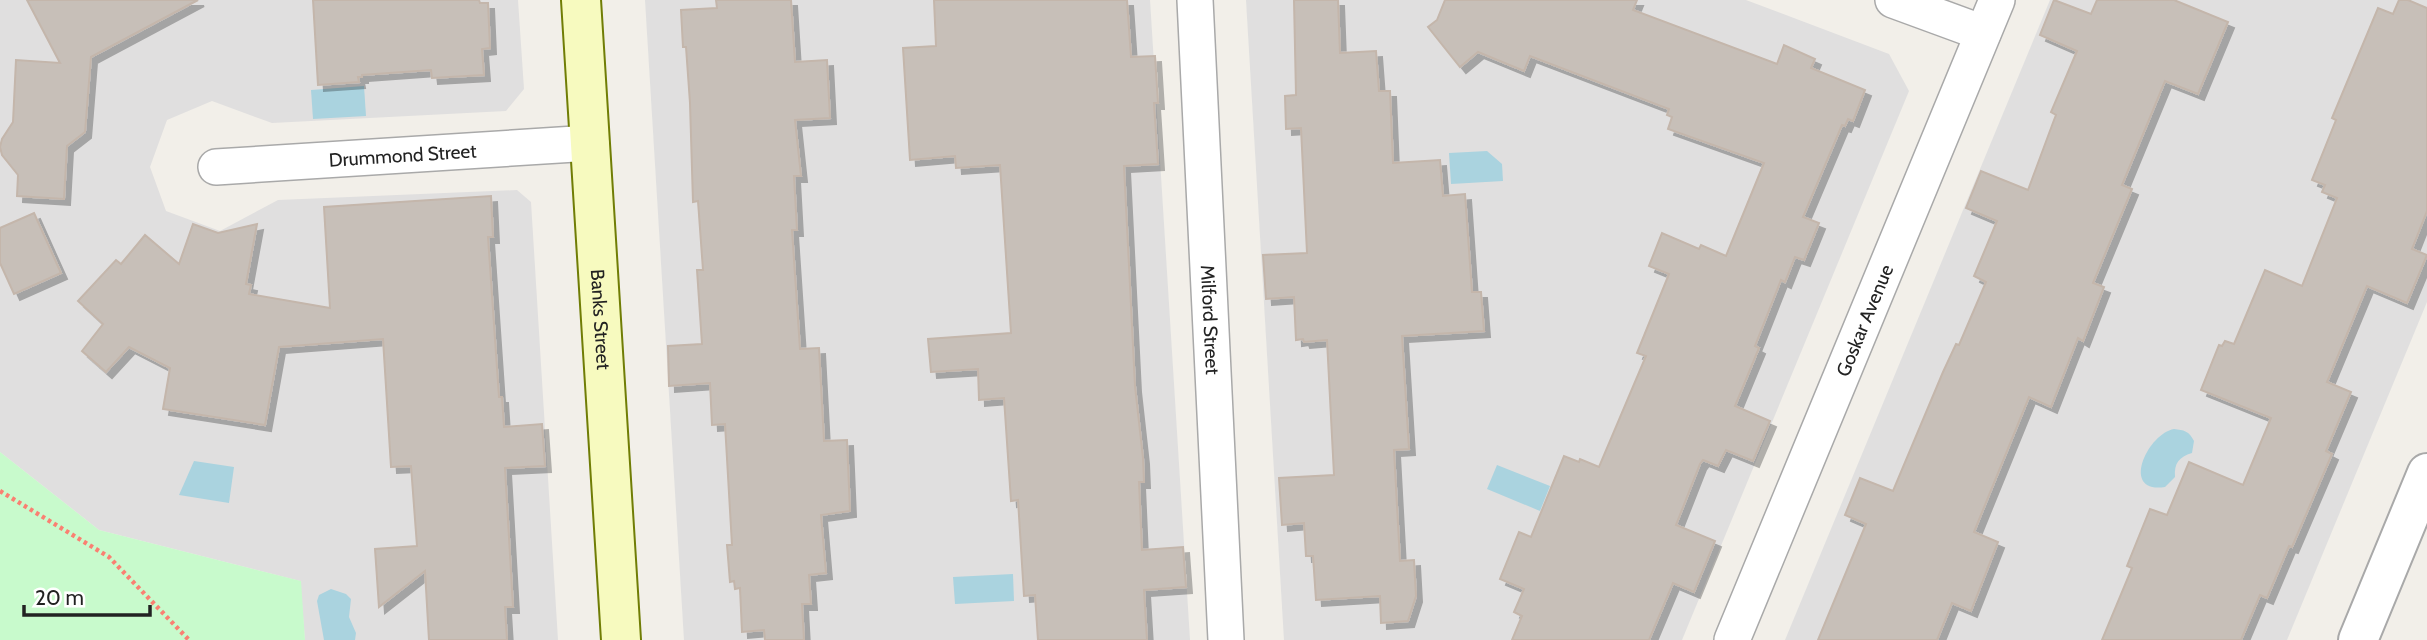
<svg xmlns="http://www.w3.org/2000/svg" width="2427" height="640" font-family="Cabin,sans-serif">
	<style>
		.residential { fill: #e0dfdf }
		.park { fill: #c8facc }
		.water { fill: #aad3df }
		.building { fill: #c7bfb8; stroke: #c4b6ab; stroke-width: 2; filter: url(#shadow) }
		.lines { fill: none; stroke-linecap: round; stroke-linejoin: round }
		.minor-casing { stroke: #a9a9a9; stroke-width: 38 }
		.tertiary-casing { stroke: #a9a9a9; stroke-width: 42 }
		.secondary-casing { stroke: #707d05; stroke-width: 42 }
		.path { stroke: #fa8072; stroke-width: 4.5; stroke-dasharray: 3.5 3.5; stroke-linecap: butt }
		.minor { stroke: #fff; stroke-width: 35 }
		.tertiary { stroke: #fff; stroke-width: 38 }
		.secondary { stroke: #f7fabf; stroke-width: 38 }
		.labels { text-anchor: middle; stroke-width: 5; stroke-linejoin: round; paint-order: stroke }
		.street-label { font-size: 19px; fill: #222; stroke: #fff }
	</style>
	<defs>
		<filter id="shadow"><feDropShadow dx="6" dy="6" stdDeviation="0" flood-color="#0004"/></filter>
	</defs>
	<rect width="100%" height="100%" fill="#f2efe9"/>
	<g class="residential">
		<path d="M0 0H518L524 89 506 111 272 123 212 101 167 120 150 167 166 211 220 231 278 200 517 190 531 202 558 640H305L300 581 99 530 0 452Z"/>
		<path d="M645 0H1150L1190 640H684Z"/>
		<path d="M1246 0H1746L1889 54 1909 91 1682 640H1284Z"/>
		<path d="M2050 0H2427V302L2287 640H1785Z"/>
	</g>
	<path class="park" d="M0 452 99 530 301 581 305 640H0Z"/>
	<g class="water">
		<path d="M364 86 366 116 313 119 311 90Z"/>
		<path d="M1487 151 1502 164 1503 181 1451 184 1449 153Z"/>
		<path d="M2174 429C2184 430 2189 431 2194 441L2192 453C2179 457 2174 463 2175 477L2165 487C2120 494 2147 434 2174 429Z"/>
		<path d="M194 461 234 467 229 503 179 495Z"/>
		<path d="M1497 465 1550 486 1540 511 1487 489Z"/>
		<path d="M1013 574 1014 601 955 604 953 577Z"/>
		<path d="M331 589 346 594 351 599 349 617 356 633 355 640H324L317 601 319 595Z"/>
	</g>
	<g class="building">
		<path d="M27 0H198L91 57 85 132 67 146 64 199 17 196 18 175 2 155 0 147 2 139 13 122 16 60 60 63Z"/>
		<path d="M313 0H479L480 3H488L490 48 482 49 484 75 432 78 431 70 362 75V77H358L359 82 318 85Z"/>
		<path d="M716 0H791L795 62 827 60 830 118 795 120 801 176H794L797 230H792L800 349 819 348 824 441 847 440 850 511 821 515 826 573 809 575 811 604H802L804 640H765L764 630 742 632 740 588 735 589 734 581 730 582 727 545H732L725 424 712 425 710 383 669 386 668 346 702 344 697 270H703L698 201 693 202 690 103 686 47H683L681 10 717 8Z"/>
		<path d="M934 0H1127L1131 57 1155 56 1158 103H1154L1158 164 1124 166 1135 386 1143 458 1144 482H1139L1142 550 1183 547 1186 587 1144 590 1147 640H1038L1035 595 1024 596 1018 500 1011 501 1004 398 979 400 978 369 931 372 928 339 1011 333 1000 165 956 168 955 156 910 160 903 48 936 46Z"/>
		<path d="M1294 0H1338L1340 53 1376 51 1379 91H1390L1393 163 1440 160 1443 196 1465 194 1472 292H1481L1484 331 1402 336 1409 449 1394 450 1400 561 1414 560 1416 596 1408 621 1381 623 1380 596 1316 600 1313 556H1306L1304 523 1282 525 1279 478 1334 475 1327 340 1304 342 1303 339 1296 340 1294 297 1266 299 1263 255 1307 253 1301 128 1286 129 1285 96 1296 95Z"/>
		<path d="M1445 0H1637L1633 10 1777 64 1784 45 1815 59 1811 68 1865 90 1853 121 1848 119 1845 126 1842 125 1803 217 1819 223 1804 260 1795 257 1785 282 1781 280 1755 346 1759 348 1735 406 1770 421 1753 461 1726 450 1718 466 1703 460 1700 464 1676 525 1715 541 1694 592 1673 583 1649 640H1512L1522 616 1514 612 1524 589 1500 579 1519 532 1531 537 1564 456 1579 462 1580 459 1599 467 1646 356 1637 353 1669 274 1649 266 1662 233 1699 249 1701 245 1726 256 1764 163 1668 129 1672 117 1667 115 1669 109 1530 56 1524 71 1478 52 1460 67 1428 27 1437 20Z"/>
		<path d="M2054 0 2091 14 2097 0H2174L2228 22 2198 94 2165 81 2122 185 2132 189 2093 283 2104 287 2083 341 2078 338 2051 407 2029 397 1974 532 1998 542 1971 611 1952 603 1937 640H1818L1866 524 1845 515 1860 478 1893 491 1943 372 1956 344 1959 345 1986 282 1974 276 1997 221 1966 208 1981 171 2028 190 2054 120 2056 115 2051 112 2077 51 2040 35Z"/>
		<path d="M2399 0H2408L2427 8V211L2412 249 2427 255 2407 303 2367 286 2327 382 2351 392 2326 451 2332 454 2292 547 2289 546 2267 598 2260 595 2241 640H2102L2132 568 2127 566 2150 509 2167 515 2189 462 2243 485 2271 418 2201 390 2219 345 2222 346 2225 341 2234 344 2265 270 2302 286 2337 198 2322 192 2325 185 2312 180 2336 120 2332 118 2378 8 2393 14Z"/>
		<path d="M491 196 493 237H488L499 397H502L504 427 542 424 545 466 505 468 513 607H505L507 640H429L425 571 379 607 375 549 417 546 411 466 391 467 383 339 279 347 265 425 163 409 170 368 129 347 106 372 82 351 103 324 78 301 116 260 121 264 145 235 179 264 193 224 218 233 257 224 246 284 251 285 249 294 330 308 324 207Z"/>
		<path d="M34 213 61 273 14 294 0 263V228Z"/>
	</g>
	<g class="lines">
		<defs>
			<g id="minor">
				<path id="s1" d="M1195 0 1226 640"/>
				<path d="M1893 0 1983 33"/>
				<path id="s2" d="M216 167 591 143"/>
				<path id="s3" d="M1732 640 1997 0"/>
			</g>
			<path id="tertiary" d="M2358 640 2427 473"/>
			<g id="secondary">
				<path id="s4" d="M581 0 621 640"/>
			</g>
		</defs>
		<use href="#minor" class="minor-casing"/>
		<use href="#tertiary" class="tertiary-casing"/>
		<use href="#secondary" class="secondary-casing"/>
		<path class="path" d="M0 491 109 557 189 640"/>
		<use href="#minor" class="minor"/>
		<use href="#tertiary" class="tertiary"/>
		<use href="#secondary" class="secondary"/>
	</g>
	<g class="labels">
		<g class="street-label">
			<text dy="7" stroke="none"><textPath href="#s2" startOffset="187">Drummond Street</textPath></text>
			<text dy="7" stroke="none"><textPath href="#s4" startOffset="320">Banks Street</textPath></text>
			<text dy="7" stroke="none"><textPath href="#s1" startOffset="320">Milford Street</textPath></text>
			<text dy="7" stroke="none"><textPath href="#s3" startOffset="346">Goskar Avenue</textPath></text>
		</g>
	</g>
	<path d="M24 605v10h126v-10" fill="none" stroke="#222222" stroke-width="3.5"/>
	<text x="35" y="605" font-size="21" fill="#222222" stroke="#ffffff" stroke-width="5" paint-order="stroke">20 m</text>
</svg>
